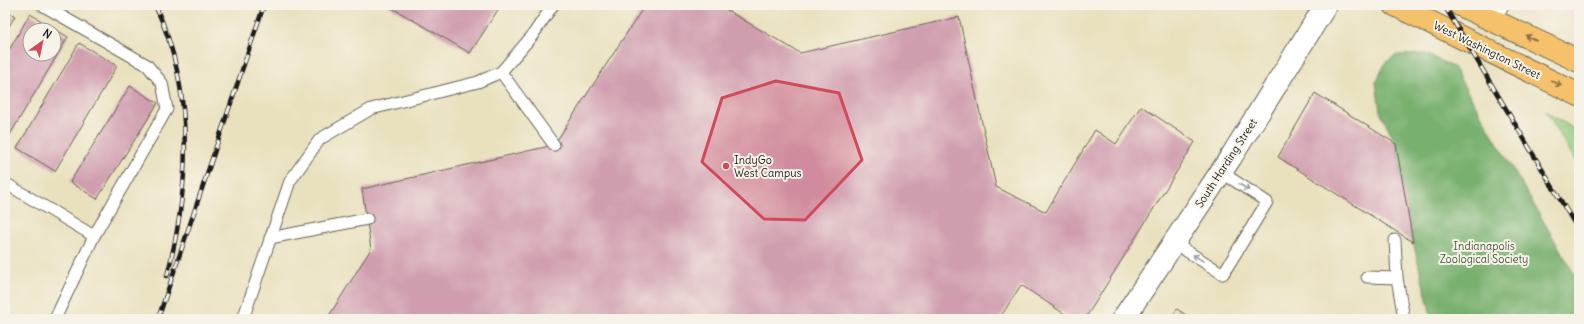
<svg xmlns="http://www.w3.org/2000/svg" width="1584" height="324" font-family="Delius,sans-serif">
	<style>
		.built { fill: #f6cfd5 }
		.green { fill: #95cc7f; stroke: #58744e }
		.forest { fill: #78b06e; stroke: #4a6645 }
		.building { fill: #d09daf; fill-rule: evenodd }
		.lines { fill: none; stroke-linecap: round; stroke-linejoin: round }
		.service-casing { stroke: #646155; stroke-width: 13 }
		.minor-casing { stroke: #646155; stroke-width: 24 }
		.tertiary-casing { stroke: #646155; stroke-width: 24 }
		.primary-casing { stroke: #646155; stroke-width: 24 }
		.service { stroke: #fff; stroke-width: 11 }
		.minor { stroke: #fff; stroke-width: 22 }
		.tertiary { stroke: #fff; stroke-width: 22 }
		.primary { stroke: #f5c16b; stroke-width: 22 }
		.rail-casing { stroke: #1c1c1c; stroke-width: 4.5 }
		.rail { stroke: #f7f3e8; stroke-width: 3; stroke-dasharray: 9; stroke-linecap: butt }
		.oneway { stroke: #886e44 }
		.oneway2 { stroke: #999 }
		.marked { fill: #d1495b; fill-opacity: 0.2; stroke: #d1495b; stroke-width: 3; stroke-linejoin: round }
		.poi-dot { fill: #d1495b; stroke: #f7f3e8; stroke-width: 1.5 }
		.labels { text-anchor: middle; stroke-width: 4; stroke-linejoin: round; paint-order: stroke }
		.street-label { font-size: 11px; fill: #1c1c1c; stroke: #f7f3e8 }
		.poi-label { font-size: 11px; fill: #1c1c1c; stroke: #f7f3e8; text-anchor: start }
		.park-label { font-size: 11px; fill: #465a3f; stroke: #f7f3e8 }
	</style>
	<rect width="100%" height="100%" fill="#f7f3e8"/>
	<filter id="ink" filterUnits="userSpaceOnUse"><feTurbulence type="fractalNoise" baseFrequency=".025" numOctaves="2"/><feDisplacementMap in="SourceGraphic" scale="8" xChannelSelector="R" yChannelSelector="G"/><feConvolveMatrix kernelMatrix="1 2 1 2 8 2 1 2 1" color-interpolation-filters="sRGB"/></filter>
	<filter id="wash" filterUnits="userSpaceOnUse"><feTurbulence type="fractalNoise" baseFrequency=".012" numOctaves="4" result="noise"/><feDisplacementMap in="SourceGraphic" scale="16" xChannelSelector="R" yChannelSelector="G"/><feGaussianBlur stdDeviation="0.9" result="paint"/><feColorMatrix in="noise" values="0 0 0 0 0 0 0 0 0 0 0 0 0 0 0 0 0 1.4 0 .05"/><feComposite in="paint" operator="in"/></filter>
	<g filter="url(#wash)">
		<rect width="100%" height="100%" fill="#e9e1be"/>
		<path class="built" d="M1551 5H1579V18Z"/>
		<path class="green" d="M1546 112 1579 132V166Z"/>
		<path class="forest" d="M1426 54 1453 67 1579 282V319H1432L1413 242 1396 144 1380 111 1376 82 1386 62 1397 55Z"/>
		<g id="blocks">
			<g class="building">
				<path d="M387 5H501L470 53Z"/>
				<path d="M645 5H718L800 53 959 17 996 187 1046 212 1095 130 1116 144 1141 106 1195 142 1085 319H1072L1021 285 999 319H327L371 249 362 189 554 145Z"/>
				<path d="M5 10 15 16 5 33Z"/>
				<path d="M30 14 68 37 5 143V57ZM30 30H54V54H30Z"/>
				<path d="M79 43 117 66 55 171 17 148Z"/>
				<path d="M130 86 158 103 97 199 70 182Z"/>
				<path d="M1315 93 1396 144 1413 242 1278 157Z"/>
				<path d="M1177 309 1192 319H1171Z"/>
			</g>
		</g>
	</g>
	<g filter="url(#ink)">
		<use href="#blocks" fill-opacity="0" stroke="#646155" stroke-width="1"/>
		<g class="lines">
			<defs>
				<g id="service">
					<path d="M501 72 554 145"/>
					<path d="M5 183 94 236 167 109 162 83 147 65 42 5"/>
					<path d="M270 238 367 219"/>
					<path d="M1395 240 1397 278 1404 319"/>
					<path d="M1174 243 1223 274 1267 202 1221 172"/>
					<path d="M1367 277 1397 278"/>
					<path d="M55 319 94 236"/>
					<path d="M243 319 290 181 320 139 371 109 478 82 501 72 532 36 553 5"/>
				</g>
				<path id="minor" d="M1491 19 1497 5"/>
				<path id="tertiary" d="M1123 319 1231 157 1326 5"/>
				<g id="primary">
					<path d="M1395 5 1579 95"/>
					<path d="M1460 5 1579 61"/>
				</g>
			</defs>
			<use href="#service" class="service-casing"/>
			<use href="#minor" class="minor-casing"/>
			<use href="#tertiary" class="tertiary-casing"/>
			<use href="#primary" class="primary-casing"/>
			<use href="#service" class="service"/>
			<use href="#minor" class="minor"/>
			<use href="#tertiary" class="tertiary"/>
			<use href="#primary" class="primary"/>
			<defs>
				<g id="rail">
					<path d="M155 5C195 90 190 187 167 276"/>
					<path d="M1444 5 1579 231"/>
					<path d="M158 319 264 5"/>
				</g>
			</defs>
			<use href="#rail" class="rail-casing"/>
			<use href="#rail" class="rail"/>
		</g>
		<defs><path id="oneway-shaft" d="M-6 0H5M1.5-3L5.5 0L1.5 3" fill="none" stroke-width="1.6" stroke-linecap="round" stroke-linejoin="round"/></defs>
		<g class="oneway">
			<use href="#oneway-shaft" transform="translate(1531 38) rotate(-154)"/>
			<use href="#oneway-shaft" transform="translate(1556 83) rotate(27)"/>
		</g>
		<g class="oneway2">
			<use href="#oneway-shaft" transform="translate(1244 187) rotate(33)"/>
			<use href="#oneway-shaft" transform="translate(1198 258) rotate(-148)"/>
		</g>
	</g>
	<path class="marked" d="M776 81 839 93 862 160 805 220 764 219 702 162 722 98Z"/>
	<circle class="poi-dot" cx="726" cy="166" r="4"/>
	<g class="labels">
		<g class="street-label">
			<text transform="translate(1487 50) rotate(26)" y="4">West Washington Street</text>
			<text transform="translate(1226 163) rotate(-57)" y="4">South Harding Street</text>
		</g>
		<g class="poi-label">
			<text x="734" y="164">IndyGo<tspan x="734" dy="13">West Campus</tspan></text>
		</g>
		<g class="park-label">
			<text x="1484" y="250">Indianapolis<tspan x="1484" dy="13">Zoological Society</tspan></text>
		</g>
	</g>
	<rect width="1584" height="324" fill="none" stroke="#f7f3e8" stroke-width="20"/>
	<g transform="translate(42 42) rotate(33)"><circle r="19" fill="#f7f3e8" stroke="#9f9d96"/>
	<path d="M0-3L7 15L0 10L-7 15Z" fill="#d1495b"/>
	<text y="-6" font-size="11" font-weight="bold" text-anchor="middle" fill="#1c1c1c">N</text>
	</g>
</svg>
